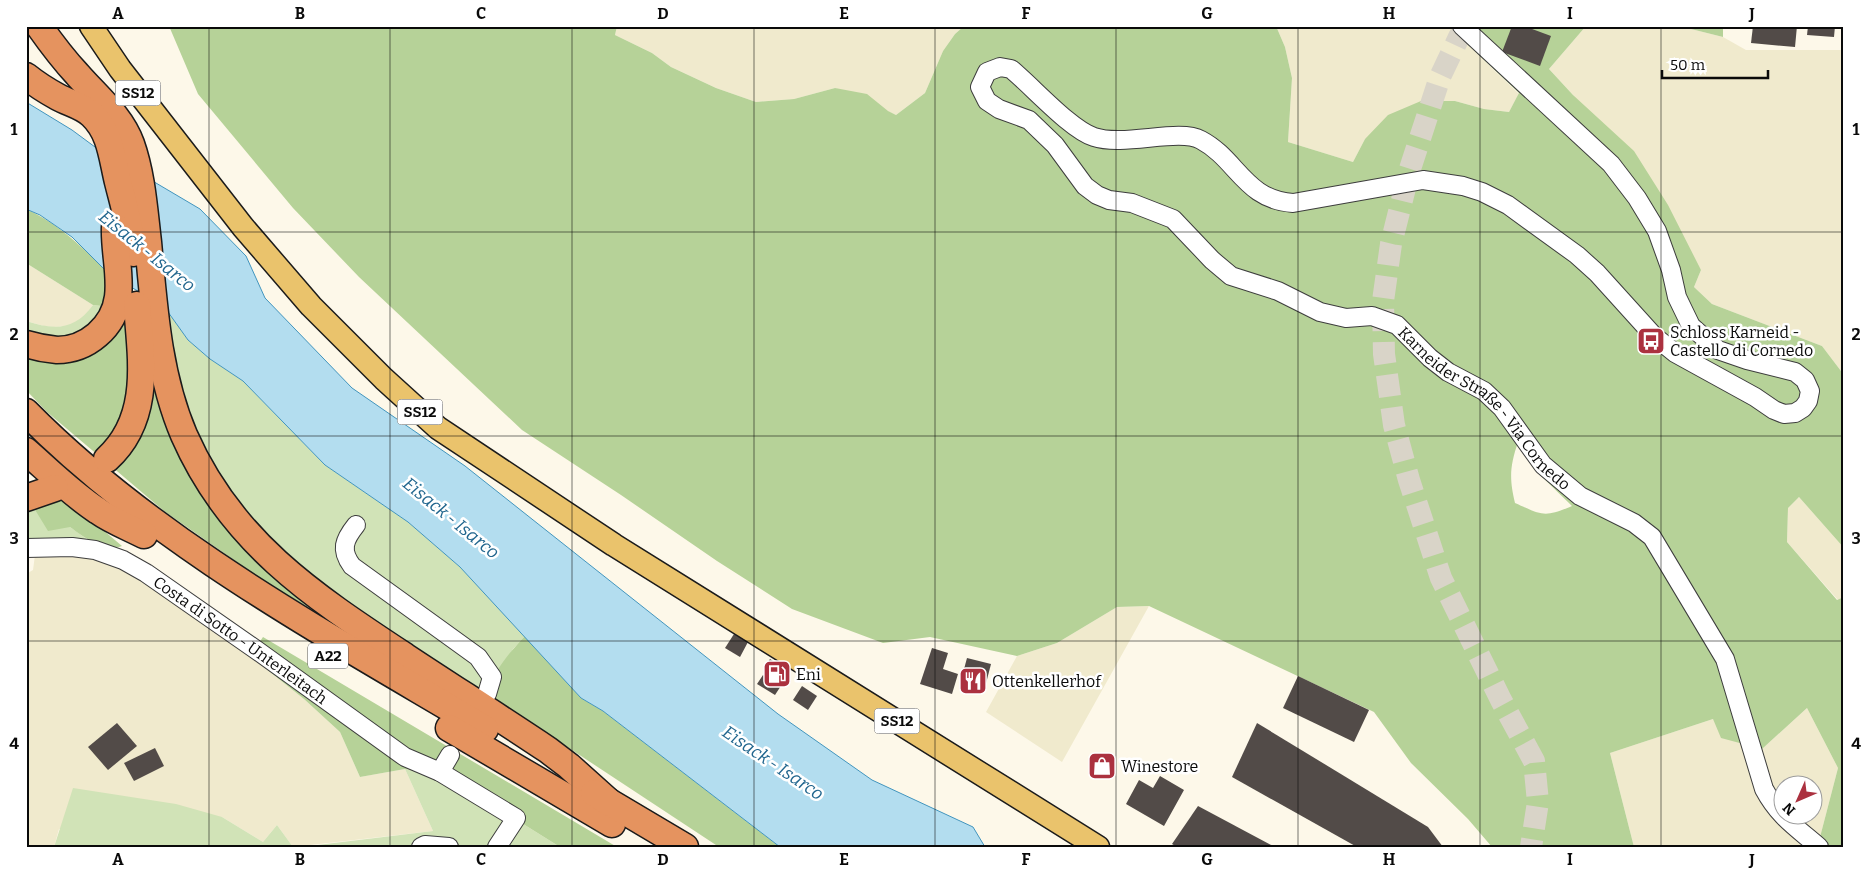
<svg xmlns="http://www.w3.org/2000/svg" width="1870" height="873" font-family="Bitter,serif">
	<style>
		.farmland { fill: #f0eacd; fill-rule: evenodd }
		.green { fill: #d1e3b7 }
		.forest { fill: #b6d298; fill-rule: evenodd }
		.water { fill: #b3ddef; stroke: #4295be }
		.building { fill: #524b48 }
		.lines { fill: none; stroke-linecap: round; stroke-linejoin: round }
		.major-tunnel { stroke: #d9d4c8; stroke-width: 22; stroke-dasharray: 22 11; stroke-linecap: butt }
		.minor-casing { stroke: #3d3d3d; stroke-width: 20 }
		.major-casing { stroke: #1b1b1b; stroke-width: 25 }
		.highway-casing { stroke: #1b1b1b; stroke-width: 29 }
		.minor { stroke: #fff; stroke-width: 18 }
		.major { stroke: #eac36c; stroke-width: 22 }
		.highway { stroke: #e5935f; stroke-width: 26 }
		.grid { fill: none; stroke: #0a0a0a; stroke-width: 1; stroke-opacity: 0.55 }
		.labels { text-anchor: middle; stroke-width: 5; stroke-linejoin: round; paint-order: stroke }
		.shield { fill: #fff; stroke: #545454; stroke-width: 1 }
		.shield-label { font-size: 15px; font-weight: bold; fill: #0a0a0a }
		.poi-label { font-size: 16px; fill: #0a0a0a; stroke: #fff; text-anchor: start }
		.street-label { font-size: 16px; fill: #0a0a0a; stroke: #fff }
		.water-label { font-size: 18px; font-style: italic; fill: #21668e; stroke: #fff }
		.neatline { fill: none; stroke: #0a0a0a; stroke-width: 2 }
		.grid-label { font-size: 16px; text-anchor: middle; font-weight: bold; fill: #0a0a0a }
	</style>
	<rect width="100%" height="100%" fill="#fdf8e9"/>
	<g class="farmland">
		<path d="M617 26H964L955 34 943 51 925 93 896 115 835 88 794 99 756 102 716 88 671 67 652 53 615 35Z"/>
		<path d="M1276 26H1448L1519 94 1509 112 1484 109 1455 101 1365 139 1353 162 1288 142 1292 78 1285 47Z"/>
		<path d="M1586 26H1679L1723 37 1746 50H1844V375L1822 346 1712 304 1694 287 1701 270 1573 95 1549 69Z"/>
		<path d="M26 263 93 305 85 316 79 321 67 326 54 327 44 326 26 321Z"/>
		<path d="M1799 497 1844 548V597L1838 600 1787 542 1788 508Z"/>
		<path d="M35 555H71L104 558 139 576 250 656 304 699 340 732 360 777 405 769 433 831 293 847 277 825 263 842 222 817 59 829 54 847H30L26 844V574L33 570Z"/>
		<path d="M1149 606 1062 762 986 712 1017 656 1057 643 1117 607Z"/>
		<path d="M1807 708 1838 768 1819 841 1813 847H1634L1610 753 1713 719 1762 749ZM1782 786H1812V816H1782Z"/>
	</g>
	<g class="green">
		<path d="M93 305 110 307 104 316 62 343 26 337V321C54 330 74 331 93 305Z"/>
		<path d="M163 305 188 340 210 359 243 381 325 465 408 522 460 567 525 636 513 649 487 694 441 669 364 619 253 529 209 464 177 389Z"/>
		<path d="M34 508 70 527 88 540H26V511Z"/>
		<path d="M405 769 440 772 560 847H301L433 831Z"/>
		<path d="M73 788 176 804 222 817 263 842 277 825 293 847H54Z"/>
	</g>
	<g class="forest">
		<path d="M169 26H617L615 35 652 53 671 67 716 88 756 102 794 99 835 88 867 94 888 111 896 115 925 93 943 51 955 34 964 26H1276L1285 47 1292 78 1288 142 1353 162 1365 139 1388 115 1421 101H1455L1484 109 1509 112 1519 93 1448 26H1586L1549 69 1573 95 1634 151 1668 205 1701 270 1694 287 1712 304 1822 346 1844 375V548L1799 497 1788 508 1787 542 1837 600 1844 597V847H1813L1819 841 1838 768 1807 708 1762 749 1721 738 1713 719 1610 753 1634 847H1492L1468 819 1411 763 1374 712 1149 606 1117 607 1057 643 1017 656 930 637 883 643 792 609 717 561 621 495 522 430 359 277 293 208 198 94ZM1518 442 1534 469 1572 506C1544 518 1542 515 1515 503 1509 478 1510 466 1518 442Z"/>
		<path d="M1679 26H1723V37Z"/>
		<path d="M26 209C60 224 85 250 111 276L110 307 93 305 26 263Z"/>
		<path d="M125 305 130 326 126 416 99 456 47 412 26 390V350L53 357Z"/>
		<path d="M149 345 173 426 351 633 261 579 164 511 111 466Z"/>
		<path d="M64 497 122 546C106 553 83 537 70 527L48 531 34 508Z"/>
		<path d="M525 636 581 698 603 711 780 847H719L487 694C494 671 508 654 525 636Z"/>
		<path d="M263 637 617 847H560L440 772 405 769 360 777 340 732 304 699 250 656Z"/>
	</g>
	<path class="water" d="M26 102 72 130 95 147 200 209 246 256 265 298 352 388 465 466 778 714 872 780 973 827 985 847H780L603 711 581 698 460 567 408 522 325 465 243 381 210 359 188 340 163 305 111 276 72 237 40 215 26 209Z"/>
	<g class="building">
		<path d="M1512 26H1524L1551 36 1540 66 1502 52Z"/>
		<path d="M1753 26H1797L1795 47 1751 43Z"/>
		<path d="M1808 26H1835L1834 37 1807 35Z"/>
		<path d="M734 634 748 642 740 657 725 648Z"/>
		<path d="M932 648 948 653 943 669 958 674 952 694 920 684Z"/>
		<path d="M967 658 991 664 984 691 960 684Z"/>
		<path d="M770 659 790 672 775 695 757 684 763 675 770 679 774 674 764 668Z"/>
		<path d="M1298 676 1369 710 1354 742 1283 708Z"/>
		<path d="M802 686 817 696 808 710 793 700Z"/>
		<path d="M117 723 137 746 108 770 88 747Z"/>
		<path d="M1257 723 1428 827 1443 847H1357L1232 777Z"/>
		<path d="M155 748 164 766 134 781 124 763Z"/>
		<path d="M1160 776 1184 790 1164 826 1126 804 1139 780 1153 788Z"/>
		<path d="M1198 806 1275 847H1177L1172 844Z"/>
	</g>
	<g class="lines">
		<path class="major-tunnel" d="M1466 26 1459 37 1440 77 1409 172 1391 244 1383 301 1384 354 1394 425 1409 480 1441 578 1501 700 1534 761 1538 802 1531 847"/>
		<defs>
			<g id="minor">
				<path id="s1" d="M1462 26 1611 164 1637 198 1657 231 1671 270 1677 297 1691 326 1718 350 1747 360 1795 372 1805 380 1810 391 1808 401 1803 408 1795 413 1784 414 1774 410 1755 397 1675 353 1654 336 1597 273 1577 255 1508 205 1482 192 1463 186 1423 180 1293 203C1245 200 1237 159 1201 140 1179 128 1124 147 1094 137 1070 129 1033 87 1011 69L1000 67 987 72 980 87 987 101 999 109 1029 120 1055 145 1085 186 1097 195 1109 200 1132 203 1173 219 1212 260 1231 276 1278 291 1320 312 1346 318 1372 316 1397 325 1430 358 1448 372 1484 391 1502 408 1543 465 1580 496 1634 523 1652 537 1725 659 1764 789C1779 817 1796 827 1819 847"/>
				<path d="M356 525C344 540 340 550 352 566L478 657 492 677 487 694"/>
				<path id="s2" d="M26 548 72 547 95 550 123 560 146 573 255 649 405 757 440 772 516 818 497 847"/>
				<path d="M440 772 450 755"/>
				<path d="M421 847 425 845 449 847"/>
			</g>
			<path id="major" d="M91 26 120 69 243 227 311 306 384 379 438 428 614 545 1098 847"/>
			<g id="highway">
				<path d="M39 26C51 43 63 59 77 74 96 96 121 116 131 144 142 175 144 209 148 242 154 307 158 374 184 435 231 542 312 595 406 657 453 688 500 718 548 750L569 766 608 801"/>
				<path d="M26 76C36 84 47 91 58 97 69 103 83 106 92 115 111 133 112 158 118 182 124 206 131 229 133 253"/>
				<path d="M26 344C36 347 46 349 57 350 87 350 114 327 118 297 121 274 114 250 115 227"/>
				<path d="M26 412C154 542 329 636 485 729"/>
				<path d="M26 451C50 472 72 494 98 511 112 521 128 527 144 535"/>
				<path d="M107 459C152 418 141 359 137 305"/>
				<path d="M26 498 55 488"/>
				<path d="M449 728 612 824"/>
				<path d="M594 793 685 847"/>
			</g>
		</defs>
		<use href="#minor" class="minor-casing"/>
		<use href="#major" class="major-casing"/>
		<use href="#highway" class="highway-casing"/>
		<use href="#minor" class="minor"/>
		<use href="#major" class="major"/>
		<use href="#highway" class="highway"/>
	</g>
	<path class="grid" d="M209 26V847M390 26V847M572 26V847M754 26V847M935 26V847M1116 26V847M1298 26V847M1480 26V847M1661 26V847M26 232H1844M26 436H1844M26 641H1844"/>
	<defs>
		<symbol id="bus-square" viewBox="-11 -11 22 22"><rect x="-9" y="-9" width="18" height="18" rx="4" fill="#ab313f" stroke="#fff"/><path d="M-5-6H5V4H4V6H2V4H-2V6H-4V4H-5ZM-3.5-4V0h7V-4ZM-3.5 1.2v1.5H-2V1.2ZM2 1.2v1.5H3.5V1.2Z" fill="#fff"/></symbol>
		<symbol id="fuel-square" viewBox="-11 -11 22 22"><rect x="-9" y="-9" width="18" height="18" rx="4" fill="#ab313f" stroke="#fff"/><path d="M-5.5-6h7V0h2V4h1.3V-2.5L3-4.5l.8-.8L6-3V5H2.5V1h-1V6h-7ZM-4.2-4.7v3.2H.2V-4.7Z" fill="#fff"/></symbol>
		<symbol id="restaurant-square" viewBox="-11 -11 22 22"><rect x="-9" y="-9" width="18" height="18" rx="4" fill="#ab313f" stroke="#fff"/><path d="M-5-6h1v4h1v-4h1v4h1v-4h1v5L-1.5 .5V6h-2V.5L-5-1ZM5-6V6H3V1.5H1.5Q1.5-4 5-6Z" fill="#fff"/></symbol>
		<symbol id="shop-square" viewBox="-11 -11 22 22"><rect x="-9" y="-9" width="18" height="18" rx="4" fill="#ab313f" stroke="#fff"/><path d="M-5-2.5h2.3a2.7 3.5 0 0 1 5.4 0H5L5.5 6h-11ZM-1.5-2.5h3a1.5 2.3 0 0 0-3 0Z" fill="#fff"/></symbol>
	</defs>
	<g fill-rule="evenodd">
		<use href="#bus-square" x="1635" y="325" width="32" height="32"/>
		<use href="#fuel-square" x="761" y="658" width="32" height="32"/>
		<use href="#restaurant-square" x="957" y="665" width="32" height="32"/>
		<use href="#shop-square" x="1086" y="750" width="32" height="32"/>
	</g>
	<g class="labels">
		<g class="shield">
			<rect x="115.5" y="80.5" width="45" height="25" rx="4"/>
			<rect x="397.5" y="399.5" width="45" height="25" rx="4"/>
			<rect x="308" y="643.5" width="40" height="25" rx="4"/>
			<rect x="874.5" y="708.5" width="45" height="25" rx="4"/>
		</g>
		<g class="shield-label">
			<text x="138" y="98">SS12</text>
			<text x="420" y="417">SS12</text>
			<text x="328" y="661">A22</text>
			<text x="897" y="726">SS12</text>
		</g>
		<g class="poi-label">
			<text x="1670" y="338">Schloss Karneid -<tspan x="1670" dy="18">Castello di Cornedo</tspan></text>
			<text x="796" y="680">Eni</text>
			<text x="992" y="687">Ottenkellerhof</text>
			<text x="1121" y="772">Winestore</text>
		</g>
		<g class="street-label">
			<text dy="6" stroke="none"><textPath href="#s1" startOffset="2132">Karneider Straße - Via Cornedo</textPath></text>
			<text dy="6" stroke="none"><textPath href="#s2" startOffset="241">Costa di Sotto - Unterleitach</textPath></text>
		</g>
		<g class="water-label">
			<text transform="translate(147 251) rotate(39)" y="6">Eisack - Isarco</text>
			<text transform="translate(451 518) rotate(39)" y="6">Eisack - Isarco</text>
			<text transform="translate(773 763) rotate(34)" y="6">Eisack - Isarco</text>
		</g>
	</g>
	<rect width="1870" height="873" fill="none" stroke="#ffffff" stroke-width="55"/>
	<g transform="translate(1798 800) rotate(225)"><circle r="24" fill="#ffffff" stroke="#9d9d9d"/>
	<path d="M0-4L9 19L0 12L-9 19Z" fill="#ab313f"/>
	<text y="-8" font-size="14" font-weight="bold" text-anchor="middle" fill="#0a0a0a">N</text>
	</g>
	<path d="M1662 70v8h106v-8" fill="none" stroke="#0a0a0a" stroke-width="2.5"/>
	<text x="1670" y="70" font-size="15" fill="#0a0a0a" stroke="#ffffff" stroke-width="4" paint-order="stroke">50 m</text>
	<rect x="28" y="28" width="1814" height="818" class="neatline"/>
	<g class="grid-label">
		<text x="118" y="19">A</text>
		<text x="300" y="19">B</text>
		<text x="481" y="19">C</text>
		<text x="663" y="19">D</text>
		<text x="844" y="19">E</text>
		<text x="1026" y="19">F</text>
		<text x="1207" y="19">G</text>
		<text x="1389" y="19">H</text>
		<text x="1570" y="19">I</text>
		<text x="1752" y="19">J</text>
		<text x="14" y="135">1</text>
		<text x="1856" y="135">1</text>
		<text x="14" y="340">2</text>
		<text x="1856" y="340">2</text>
		<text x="14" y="544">3</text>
		<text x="1856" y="544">3</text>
		<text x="14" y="749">4</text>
		<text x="1856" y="749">4</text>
		<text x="118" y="865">A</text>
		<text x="300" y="865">B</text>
		<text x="481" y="865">C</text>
		<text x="663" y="865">D</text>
		<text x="844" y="865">E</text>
		<text x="1026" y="865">F</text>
		<text x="1207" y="865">G</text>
		<text x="1389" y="865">H</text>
		<text x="1570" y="865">I</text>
		<text x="1752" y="865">J</text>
	</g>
</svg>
